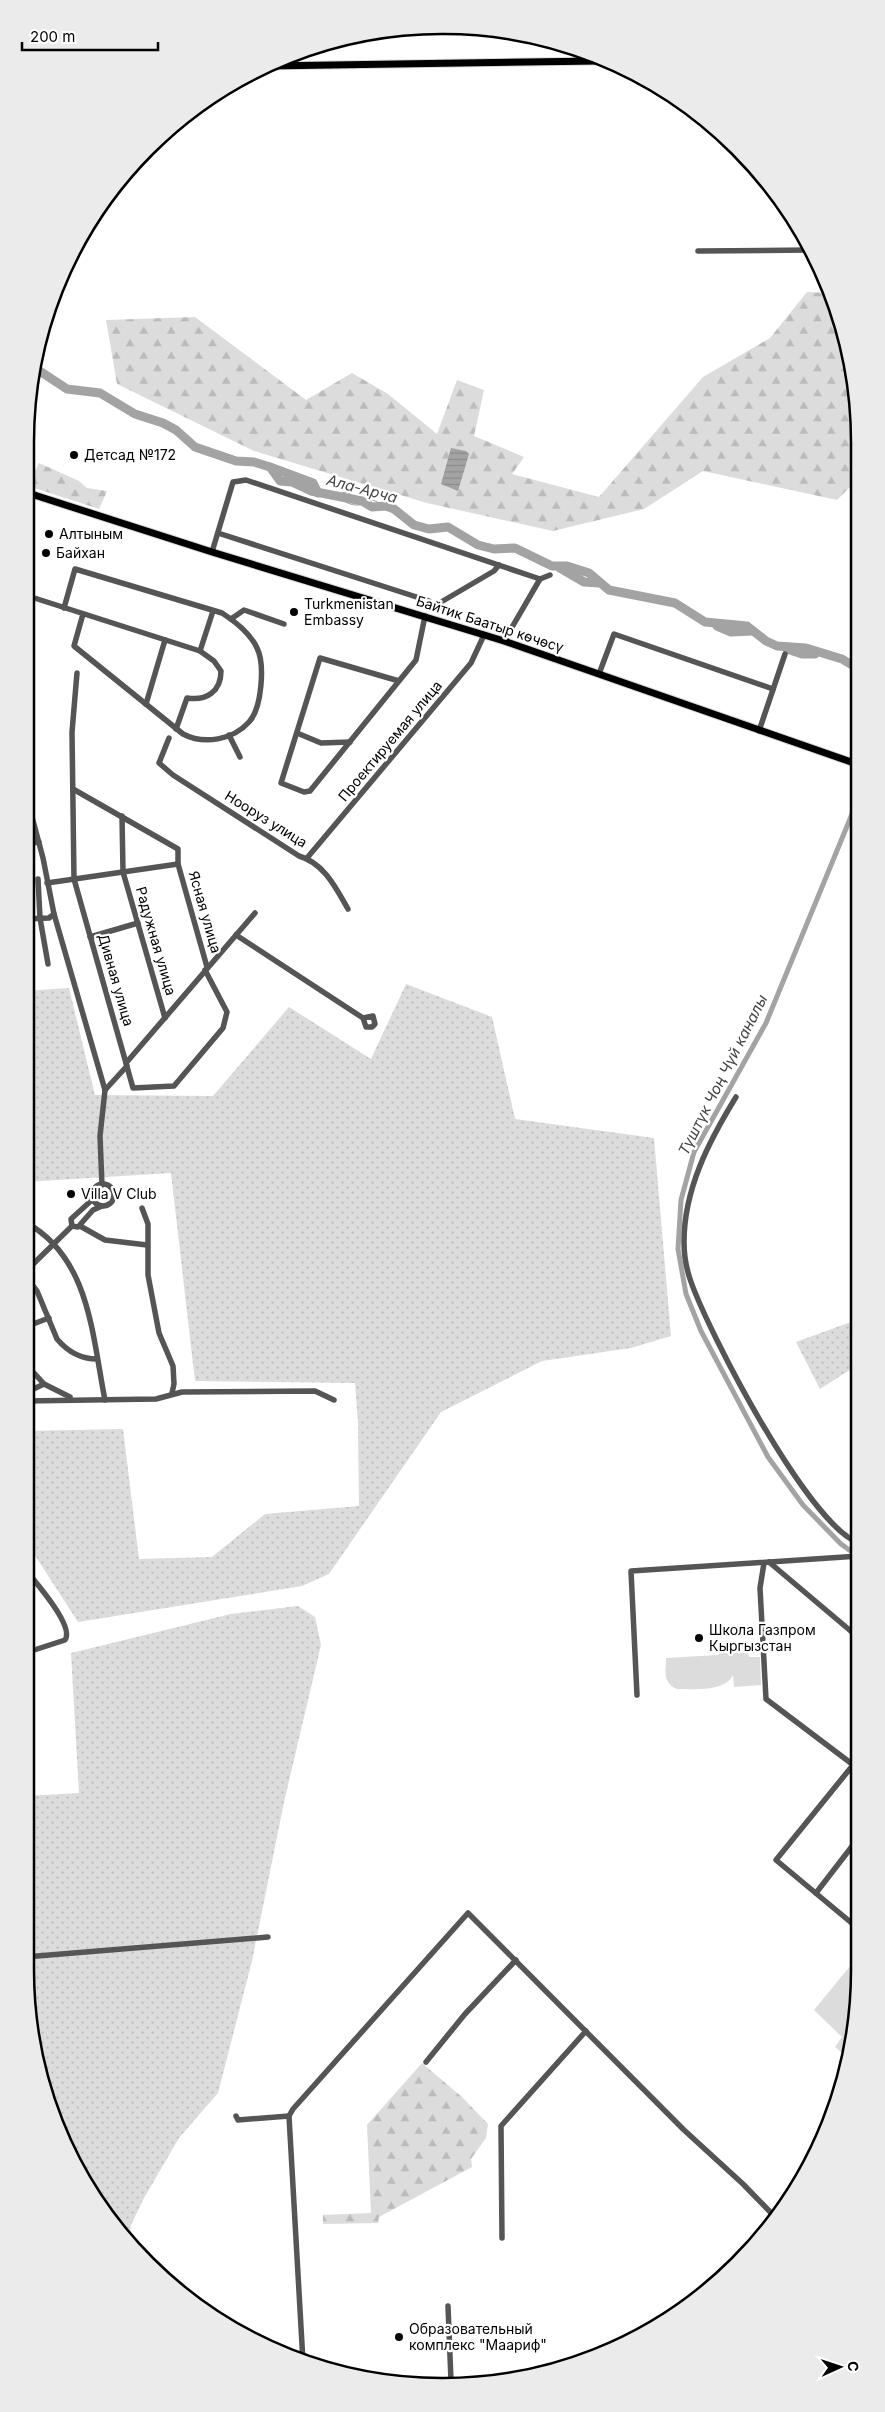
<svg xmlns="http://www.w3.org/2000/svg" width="885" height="2412" font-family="Inter,sans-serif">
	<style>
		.grass { fill: url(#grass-dots) }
		.forest { fill: url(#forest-firs) }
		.park { fill: #dcdcdc }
		.water { fill: url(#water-rules) }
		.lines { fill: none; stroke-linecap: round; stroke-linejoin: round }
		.stream { stroke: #a3a3a3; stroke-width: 1 }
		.canal { stroke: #a3a3a3; stroke-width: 5 }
		.river { stroke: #a3a3a3; stroke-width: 9 }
		.major-casing { stroke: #dbdbdb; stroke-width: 9 }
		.minor { stroke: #555; stroke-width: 5.5 }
		.major { stroke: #000; stroke-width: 7 }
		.poi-dot { fill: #000; stroke: #fff; stroke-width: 2 }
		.labels { text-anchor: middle; stroke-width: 4.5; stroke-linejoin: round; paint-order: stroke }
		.poi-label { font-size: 14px; fill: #000; stroke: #fff; text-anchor: start }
		.street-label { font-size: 14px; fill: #000; stroke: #fff }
		.water-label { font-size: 15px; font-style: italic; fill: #444; stroke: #fff }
		.rim { fill: none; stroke: #000; stroke-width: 2.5 }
	</style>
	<defs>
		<pattern id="grass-dots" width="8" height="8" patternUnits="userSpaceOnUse" patternTransform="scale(1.25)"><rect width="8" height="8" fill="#dcdcdc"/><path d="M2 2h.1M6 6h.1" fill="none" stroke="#bbb" stroke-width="1.8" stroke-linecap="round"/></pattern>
		<pattern id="forest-firs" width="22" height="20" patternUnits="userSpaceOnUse" patternTransform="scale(1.25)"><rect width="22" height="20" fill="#dcdcdc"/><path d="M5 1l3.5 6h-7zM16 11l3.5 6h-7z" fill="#bbb"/></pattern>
		<pattern id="water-rules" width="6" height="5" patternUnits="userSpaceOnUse" patternTransform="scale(1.25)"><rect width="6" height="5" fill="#a3a3a3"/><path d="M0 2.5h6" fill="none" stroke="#8b8b8b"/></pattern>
	</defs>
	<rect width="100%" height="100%" fill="#fff"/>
	<g class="grass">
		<path d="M406 984 492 1017 515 1119 654 1138 671 1336 631 1348 542 1361 441 1412 329 1574 302 1586 78 1622 25 1540V1431L123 1429 139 1559 212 1557 265 1514 359 1506 358 1423 355 1383 195 1381 171 1173 25 1182V991L69 988 95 1095 213 1096 289 1007 371 1059Z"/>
		<path d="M859 1319V1368L856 1366 820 1389 796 1342Z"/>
		<path d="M298 1606 315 1617 321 1645 284 1802 252 1961 218 2093 179 2138 144 2198 131 2225 129 2245 81 2178 47 2104 25 1969V1796L79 1793 71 1653 231 1614Z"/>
	</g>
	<g class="forest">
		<path d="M807 292 828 293 856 388 857 480 837 500 703 471 644 509 553 531 427 503 254 451 117 384 106 320 195 317 306 400 352 373 388 394 437 434 457 380 484 390 474 436 524 457 512 474 599 497 703 377 770 338Z"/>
		<path d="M39 463 79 481 87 488 107 491 99 509 25 485V476L32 477Z"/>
		<path d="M422 2063 462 2097 488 2124 486 2138 471 2159 472 2167 379 2217 378 2223 323 2224V2215L371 2213 367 2125Z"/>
	</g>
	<g class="park">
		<path d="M722 1652H738L739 1653H748L749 1657H760L761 1685 734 1687 733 1675C725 1692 694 1689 677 1689 662 1682 666 1672 666 1658L718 1655Z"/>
		<path d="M860 1954V1970L848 2058 835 2047 842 2037 814 2010Z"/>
	</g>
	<path class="water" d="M451 448 466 451 469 454 458 491 441 484Z"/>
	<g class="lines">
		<g class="stream">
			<path d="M331 495 347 492 362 501 373 500 386 506"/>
			<path d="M339 497C346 504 355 507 364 504"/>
			<path d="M569 573 585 572"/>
		</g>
		<path class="canal" d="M857 802 766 1023 694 1152 681 1200 678 1249 686 1294 701 1331 768 1457 803 1505 841 1544 859 1557"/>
		<g class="river">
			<path d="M35 368 67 389 100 393 135 414 163 423 176 430 195 447 236 461 254 462 270 467 280 481 292 482 311 491 362 501 372 507 386 506 394 509 414 525 429 529 448 527 478 545 494 549 515 548 552 566H567L589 573 609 590 675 603 705 622 747 626 766 641 777 646 806 648 842 659 857 668"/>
			<path d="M270 467 313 483 318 493"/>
			<path d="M560 568 584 582 599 583"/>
			<path d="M717 626 731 632 753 631"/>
			<path d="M787 649 802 654H815"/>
		</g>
		<defs>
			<g id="major">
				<path d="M267 66 598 61"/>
				<path d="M25 492 212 552 504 641 857 764"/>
			</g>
		</defs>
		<use href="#major" class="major-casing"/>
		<g class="minor">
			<path d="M732 146V150H737"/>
			<path d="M698 251 811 250"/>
			<path d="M218 533 429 601"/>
			<path d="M212 552 233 482 246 480 540 579"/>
			<path d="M25 595 200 651 214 661 221 671C221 692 206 701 187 698L176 729"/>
			<path d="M436 605 494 571 499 565"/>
			<path d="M64 608 75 569 222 613C236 622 250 633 257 648 265 664 262 708 249 722 233 740 204 745 183 734L74 646 83 614"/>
			<path d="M231 619 244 610 284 624"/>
			<path d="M504 641 540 579 550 575"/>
			<path d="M200 651 213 611"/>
			<path d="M77 673 72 732 74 879 133 1088 174 1086 223 1028 227 1012 205 970"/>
			<path d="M599 674 614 634 773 689"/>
			<path d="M399 681 320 658 281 783 304 792 310 791 416 660 425 616"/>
			<path d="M146 704 165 640"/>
			<path d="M759 731 785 654"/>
			<path d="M297 733 321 743 350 742"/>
			<path d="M229 735 240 757"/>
			<path d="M169 738 159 763 173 775 299 856C324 863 336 888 348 909"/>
			<path d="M73 789 178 849V864L207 967"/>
			<path d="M25 791 43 858 54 914 105 1090 100 1136 102 1185"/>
			<path d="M122 816 123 872 165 1018"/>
			<path d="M25 844 39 842"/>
			<path d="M307 858 471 663 484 635"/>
			<path d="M38 879 40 918 48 964"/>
			<path d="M47 883 178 864"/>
			<path d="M25 919 49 918 54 914"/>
			<path d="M236 935 363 1018 366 1027H372L375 1024 373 1016 363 1018"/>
			<path d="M90 937 138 923"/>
			<path d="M126 1063 255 913"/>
			<path d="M105 1090 127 1066"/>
			<path d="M736 1097C709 1141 684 1189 684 1242 684 1254 686 1267 690 1279 708 1332 809 1526 859 1543"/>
			<circle cx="103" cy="1195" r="11"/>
			<path d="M93 1199 71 1219 72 1226 78 1227 93 1210 102 1206"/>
			<path d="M142 1208 148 1224V1275L159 1333 173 1366 174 1384 172 1393"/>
			<path d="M25 1222C90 1257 92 1335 105 1400"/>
			<path d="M80 1226 105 1240 147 1245"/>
			<path d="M25 1272 72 1226"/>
			<path d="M25 1276 37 1291 57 1339C68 1352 80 1359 97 1359"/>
			<path d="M25 1327 49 1318"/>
			<path d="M25 1363 44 1384 70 1397"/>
			<path d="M25 1393 44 1384"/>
			<path d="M25 1401 156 1399 182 1392 315 1391 334 1400"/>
			<path d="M769 1562 859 1638"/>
			<path d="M764 1563 760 1588 766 1699 860 1770"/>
			<path d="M25 1569C35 1582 75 1626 65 1640L25 1653"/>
			<path d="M637 1695 631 1571 859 1556"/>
			<path d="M853 1765 776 1860 860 1930"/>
			<path d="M816 1893 860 1836"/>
			<path d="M25 1957 268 1937"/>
			<path d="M426 2062 465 2014 516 1960"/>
			<path d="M236 2116 238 2120 289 2116 303 2362"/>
			<path d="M289 2116 293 2109 468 1913 684 2130 743 2184 777 2219"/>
			<path d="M502 2238 501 2126 586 2031"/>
			<path d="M448 2306 451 2381"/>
		</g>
		<use href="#major" class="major"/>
	</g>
	<g class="poi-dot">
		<circle cx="74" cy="455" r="5"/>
		<circle cx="49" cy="534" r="5"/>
		<circle cx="46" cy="553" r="5"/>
		<circle cx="294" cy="612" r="5"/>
		<circle cx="71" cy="1194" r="5"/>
		<circle cx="699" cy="1638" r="5"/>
		<circle cx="399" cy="2337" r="5"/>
	</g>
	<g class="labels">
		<g class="poi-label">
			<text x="84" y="460">Детсад №172</text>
			<text x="59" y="539">Алтыным</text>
			<text x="56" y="558">Байхан</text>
			<text x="304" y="609">Turkmenistan<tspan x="304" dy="16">Embassy</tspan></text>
			<text x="81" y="1199">Villa V Club</text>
			<text x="709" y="1635">Школа Газпром<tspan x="709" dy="16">Кыргызстан</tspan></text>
			<text x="409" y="2334">Образовательный<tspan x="409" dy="16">комплекс "Маариф"</tspan></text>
		</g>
		<g class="street-label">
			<text transform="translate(490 624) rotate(18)" y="5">Байтик Баатыр көчөсү</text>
			<text transform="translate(390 741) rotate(-50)" y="5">Проектируемая улица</text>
			<text transform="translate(266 819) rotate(32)" y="5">Нооруз улица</text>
			<text transform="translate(205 912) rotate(74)" y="5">Ясная улица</text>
			<text transform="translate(156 941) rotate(74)" y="5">Радужная улица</text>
			<text transform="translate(116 980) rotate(74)" y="5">Дивная улица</text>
		</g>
		<g class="water-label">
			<text transform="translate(362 489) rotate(15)" y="5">Ала-Арча</text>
			<text transform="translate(723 1075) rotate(-63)" y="5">Түштүк Чоң Чүй каналы</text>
		</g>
	</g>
	<path d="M0 0H885V2412H0ZM442 34H443A408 408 0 0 1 851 442V1970A408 408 0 0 1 443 2378H442A408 408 0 0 1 34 1970V442A408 408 0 0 1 442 34Z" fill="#ebebeb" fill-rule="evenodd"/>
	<path class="rim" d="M442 34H443A408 408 0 0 1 851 442V1970A408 408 0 0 1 443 2378H442A408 408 0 0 1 34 1970V442A408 408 0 0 1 442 34Z"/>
	<g transform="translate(840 2367) rotate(87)" stroke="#ffffff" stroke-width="4" paint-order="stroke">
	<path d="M0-4L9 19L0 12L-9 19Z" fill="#000000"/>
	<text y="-8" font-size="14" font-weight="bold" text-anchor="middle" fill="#000000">С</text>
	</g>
	<path d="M22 42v8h136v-8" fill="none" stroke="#000000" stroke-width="2.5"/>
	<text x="30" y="42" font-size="15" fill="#000000" stroke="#ffffff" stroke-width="4" paint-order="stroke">200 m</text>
</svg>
